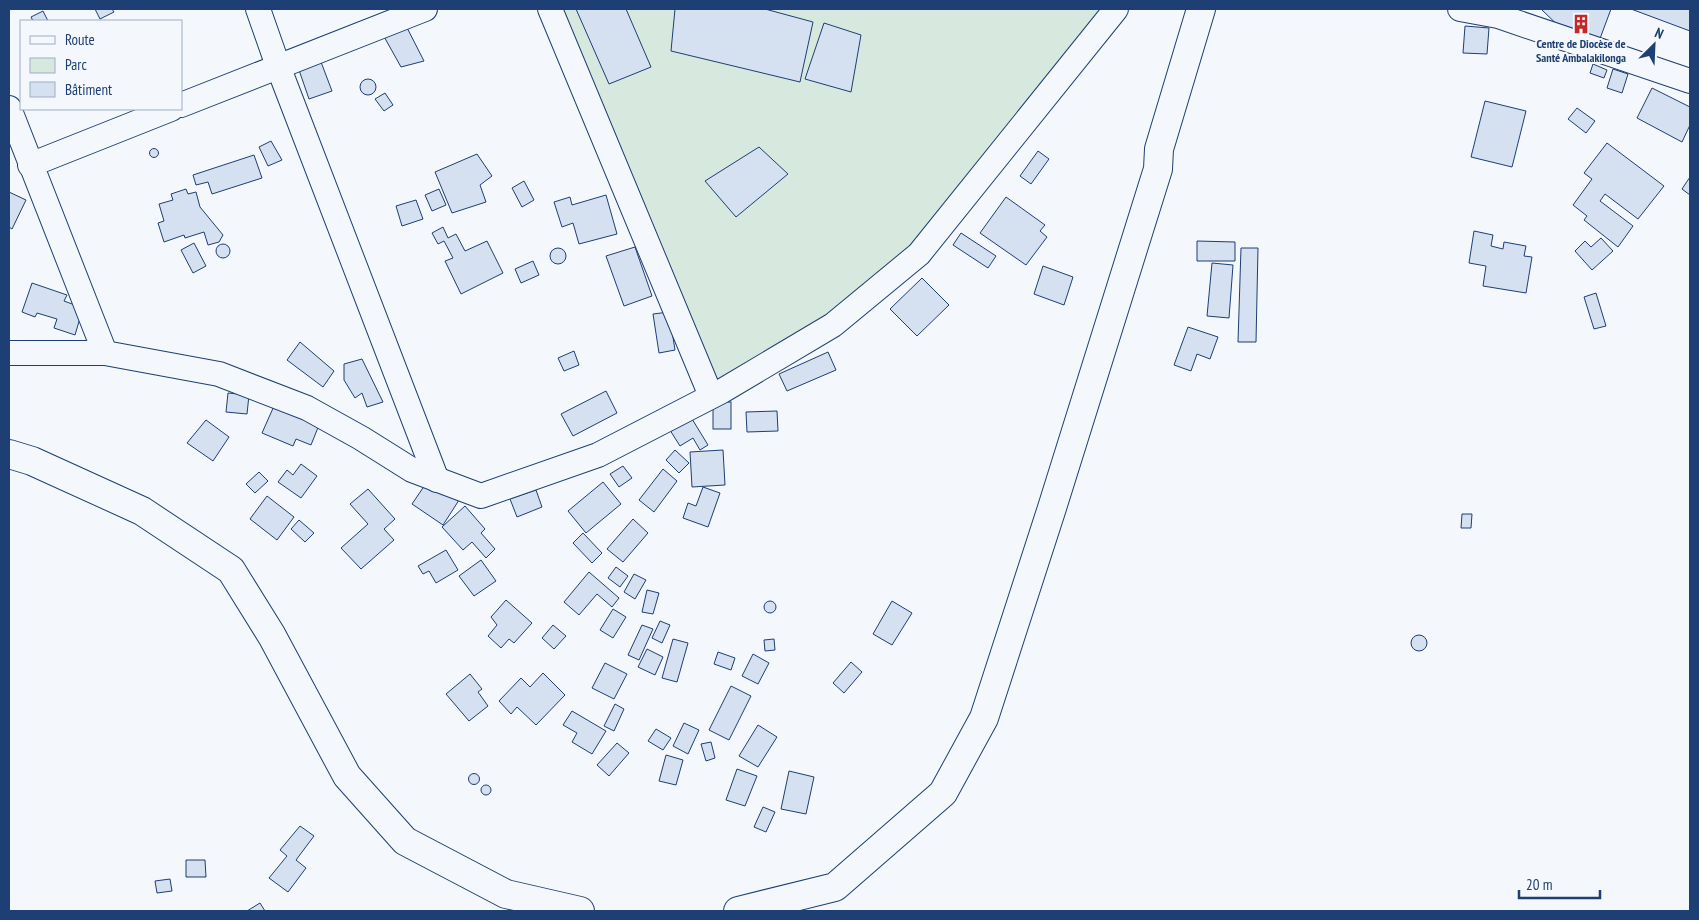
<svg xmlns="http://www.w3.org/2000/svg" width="1699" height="920" font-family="'PT Sans Narrow',sans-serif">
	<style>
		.green { fill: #d7e8df; stroke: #687fa3 }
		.building { fill: #d5e0f0; stroke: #1d3f73 }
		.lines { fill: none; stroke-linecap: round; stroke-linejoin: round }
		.street-casing { stroke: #1d3f73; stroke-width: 26 }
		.secondary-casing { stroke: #1d3f73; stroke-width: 30 }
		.street { stroke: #f4f7fb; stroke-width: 24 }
		.secondary { stroke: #f4f7fb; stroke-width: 28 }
		.labels { text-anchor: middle; stroke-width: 4; stroke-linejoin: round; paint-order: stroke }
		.poi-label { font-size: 12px; font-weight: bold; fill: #1d3f73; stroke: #f4f7fb }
	</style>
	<rect width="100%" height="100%" fill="#f4f7fb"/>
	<path class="green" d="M563 9H1116L919 254 722 391Z"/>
	<g class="building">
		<path d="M95 9H112L114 12 100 19Z"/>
		<path d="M576 9H626L651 67 609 84Z"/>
		<path d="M675 9H765L813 22 800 82 671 51Z"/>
		<path d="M1541 9H1611L1598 44 1569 36Z"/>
		<path d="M1631 9H1690V31Z"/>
		<path d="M43 11 48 21H33L31 17Z"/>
		<path d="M400 14 424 61 401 67 377 24Z"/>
		<path d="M824 23 861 35 851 92 805 79Z"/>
		<path d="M1465 26 1489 28 1487 54 1463 53Z"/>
		<path d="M321 62 332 91 309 99 299 70Z"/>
		<path d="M1593 64 1607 70 1604 78 1590 73Z"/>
		<path d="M1613 69 1628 74 1622 93 1607 88Z"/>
		<circle cx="368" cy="87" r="8"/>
		<path d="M1652 88 1690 107V125L1682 142 1637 118Z"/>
		<path d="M385 93 393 105 384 111 375 99Z"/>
		<path d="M1485 101 1526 111 1512 167 1471 157Z"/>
		<path d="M1577 108 1595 121 1586 133 1568 119Z"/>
		<path d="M271 141 282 160 268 166 259 147Z"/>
		<path d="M1607 143 1664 186 1638 219 1605 194 1600 201 1633 226 1618 247 1584 220 1587 216 1573 205 1592 179 1584 173Z"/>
		<path d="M759 147 788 174 736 217 705 181Z"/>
		<circle cx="154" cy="153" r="4.5"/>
		<path d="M1038 151 1049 159 1031 184 1020 176Z"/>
		<path d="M477 154 492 176 480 185 486 202 452 213 435 172Z"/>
		<path d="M254 155 262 178 212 194 208 182 196 185 193 175Z"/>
		<path d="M1690 177V195L1682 189Z"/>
		<path d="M524 181 534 200 522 207 512 188Z"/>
		<path d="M186 189 188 194 196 192 200 207 223 235 219 242 208 245 204 232 185 238 184 235 164 242 158 223 164 221 159 204 173 200 171 194Z"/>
		<path d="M439 189 446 205 432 211 425 195Z"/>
		<path d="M9 192 26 200 12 229 9 227Z"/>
		<path d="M606 195 617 234 579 244 573 223 562 227 554 202 570 197 572 205Z"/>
		<path d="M1006 197 1045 225 1040 231 1047 237 1026 265 980 233Z"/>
		<path d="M416 200 423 219 402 226 396 206Z"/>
		<path d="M443 227 448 238 456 234 465 251 487 241 503 273 461 294 445 261 453 258 444 241 438 244 432 233Z"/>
		<path d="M1474 231 1493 235 1491 246 1503 249 1504 242 1526 246 1524 256 1532 257 1526 293 1483 286 1486 266 1469 263Z"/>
		<path d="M961 233 996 256 988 268 953 245Z"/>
		<path d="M1601 238 1613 251 1592 270 1575 251 1585 241 1591 247Z"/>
		<path d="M1197 241 1235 242V261H1197Z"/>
		<path d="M194 243 206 266 193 273 181 250Z"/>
		<circle cx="223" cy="251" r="7"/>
		<path d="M635 247 652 296 624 306 606 256Z"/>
		<path d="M1241 248H1258L1256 342H1238Z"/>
		<circle cx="558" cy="256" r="8"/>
		<path d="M533 261 539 275 521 283 515 269Z"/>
		<path d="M1212 263 1233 265 1229 318 1207 316Z"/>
		<path d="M1043 266 1073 277 1064 305 1034 294Z"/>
		<path d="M922 278 949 305 917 336 890 309Z"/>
		<path d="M32 283 67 295 64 301 83 308 75 335 54 328 57 319 37 313 35 317 22 312Z"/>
		<path d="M1596 293 1606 326 1594 329 1584 297Z"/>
		<path d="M669 312 675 350 659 353 653 314Z"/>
		<path d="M1188 327 1218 337 1210 359 1197 354 1191 371 1174 365Z"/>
		<path d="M300 342 334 371 323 387 287 360Z"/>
		<path d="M574 351 579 365 564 371 558 358Z"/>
		<path d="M828 352 836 370 787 391 779 374Z"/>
		<path d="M362 359 383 402 367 407 362 393 355 398 344 380V364Z"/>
		<path d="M606 391 617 413 573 436 561 414Z"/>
		<path d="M228 393 249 395 247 414 226 412Z"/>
		<rect x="713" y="402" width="18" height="27"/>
		<path d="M274 406 319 425 311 445 296 439 293 446 262 433Z"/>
		<path d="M777 411 778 431 747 432 746 412Z"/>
		<path d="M689 414 708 445 700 450 693 438 680 446 668 427Z"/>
		<path d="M206 420 229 437 213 461 187 443Z"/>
		<path d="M675 450 689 463 679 473 666 460Z"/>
		<path d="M723 450 725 485 692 487 690 452Z"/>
		<path d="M301 464 317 476 301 498 278 482 287 470 293 475Z"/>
		<path d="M623 466 632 478 619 487 610 474Z"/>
		<path d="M663 469 677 481 654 512 639 500Z"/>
		<path d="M259 472 268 481 255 493 246 484Z"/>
		<path d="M427 482 447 496 451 491 461 497 443 525 412 504Z"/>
		<path d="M603 482 621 504 586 533 568 511Z"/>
		<path d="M703 487 720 493 708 527 683 518 688 503 696 506Z"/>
		<path d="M368 489 395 519 384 529 394 540 361 569 341 548 368 524 350 504Z"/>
		<path d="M536 490 542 507 517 517 510 499Z"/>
		<path d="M267 496 294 517 277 540 250 519Z"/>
		<path d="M465 506 485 529 481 533 495 549 486 558 472 542 463 550 442 527Z"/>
		<path d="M1462 514H1472L1471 528H1461Z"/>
		<path d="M633 519 648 533 623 562 607 549Z"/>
		<path d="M299 520 314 533 305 542 291 529Z"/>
		<path d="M583 533 602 553 592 563 573 543Z"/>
		<path d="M446 550 458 570 436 583 429 571 423 574 418 566Z"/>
		<path d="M481 560 496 581 474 596 459 576Z"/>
		<path d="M616 567 628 576 620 587 608 578Z"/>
		<path d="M589 572 619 598 612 607 597 594 579 615 564 602Z"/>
		<path d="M634 574 646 580 635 599 624 592Z"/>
		<path d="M647 590 659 593 653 614 642 612Z"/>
		<path d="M506 600 532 623 514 643 509 639 501 648 488 636 497 625 491 617Z"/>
		<circle cx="770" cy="607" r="6"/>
		<path d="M892 601 912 613 892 645 873 634Z"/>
		<path d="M613 609 626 617 613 638 600 630Z"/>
		<path d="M660 621 670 625 662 643 652 638Z"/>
		<path d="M553 625 566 636 554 649 542 638Z"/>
		<path d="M642 625 653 629 639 660 628 655Z"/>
		<circle cx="1419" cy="643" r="8"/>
		<path d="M673 639 688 643 677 682 662 678Z"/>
		<path d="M774 639 775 650 765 651 764 640Z"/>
		<path d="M647 649 663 657 655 675 638 667Z"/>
		<path d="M718 652 735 658 731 670 714 664Z"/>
		<path d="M753 654 769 663 758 684 742 676Z"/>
		<path d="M851 662 862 672 844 693 833 683Z"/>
		<path d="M605 663 627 674 614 699 592 688Z"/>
		<path d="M543 673 565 695 536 725 517 707 511 714 499 701 521 678 530 687Z"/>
		<path d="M470 674 482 689 478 692 488 706 469 721 446 694Z"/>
		<path d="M731 686 751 696 729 740 709 730Z"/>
		<path d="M615 704 624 709 614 731 604 726Z"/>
		<path d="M572 711 606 731 592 754 572 742 577 733 563 725Z"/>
		<path d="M684 723 699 730 688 754 673 746Z"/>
		<path d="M758 725 777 737 758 767 739 756Z"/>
		<path d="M656 729 671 738 663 750 648 741Z"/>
		<path d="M711 742 715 758 706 761 701 744Z"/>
		<path d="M617 743 629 753 609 776 597 765Z"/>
		<path d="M666 755 683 760 676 785 659 781Z"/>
		<path d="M737 769 757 776 745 806 726 800Z"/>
		<path d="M789 771 814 777 806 814 781 809Z"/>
		<circle cx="474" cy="779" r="5.5"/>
		<circle cx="486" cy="790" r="5"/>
		<path d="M763 807 775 812 766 832 754 827Z"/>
		<path d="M300 826 314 836 296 860 306 868 288 892 269 878 287 856 280 850Z"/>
		<path d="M186 860H205L206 877H186Z"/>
		<path d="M170 879 172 891 157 893 155 881Z"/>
		<path d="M260 903 265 911H247Z"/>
	</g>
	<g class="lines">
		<defs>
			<g id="street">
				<path d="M258 9 278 66 437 480"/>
				<path d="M550 9 711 396"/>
				<path d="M1460 9 1498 16 1690 81"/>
				<path d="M181 105 425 9"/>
				<path d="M9 108 105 353"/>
				<path d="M30 165 171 109"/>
				<path d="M9 353H105L219 374 307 408 361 438 412 470 481 496 598 455 722 391 833 325 919 254 1116 9"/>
			</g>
			<g id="secondary">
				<path d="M9 454 32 461 142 511 231 570 272 636 347 776 405 841 506 894 580 911"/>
				<path d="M738 911 835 887 943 793 984 718 1051 511 1158 169 1159 149 1201 9"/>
			</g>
		</defs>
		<use href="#street" class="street-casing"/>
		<use href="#secondary" class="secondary-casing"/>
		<use href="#street" class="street"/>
		<use href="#secondary" class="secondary"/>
	</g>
	<defs>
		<symbol id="building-bare" viewBox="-9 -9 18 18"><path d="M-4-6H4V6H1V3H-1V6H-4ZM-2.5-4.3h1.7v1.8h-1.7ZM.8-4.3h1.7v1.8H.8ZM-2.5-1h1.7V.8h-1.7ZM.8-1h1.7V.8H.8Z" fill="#c62828" stroke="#f4f7fb" stroke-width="2.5" paint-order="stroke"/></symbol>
	</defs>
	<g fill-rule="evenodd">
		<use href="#building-bare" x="1567" y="10" width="28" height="28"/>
	</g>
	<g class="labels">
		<g class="poi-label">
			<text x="1581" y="48">Centre de Diocèse de<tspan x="1581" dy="14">Santé Ambalakilonga</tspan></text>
		</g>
	</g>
	<rect width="1699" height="920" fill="none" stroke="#1d3f73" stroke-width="20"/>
	<rect x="20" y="20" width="162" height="90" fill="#f4f7fb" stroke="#9eadc5"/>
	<rect x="30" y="36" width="25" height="8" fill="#f4f7fb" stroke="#9eadc5"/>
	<text x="65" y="45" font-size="15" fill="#1d3f73">Route</text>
	<rect x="30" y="58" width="25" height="15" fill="#d7e8df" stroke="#9eadc5"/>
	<text x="65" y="70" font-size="15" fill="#1d3f73">Parc</text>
	<rect x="30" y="82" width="25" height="15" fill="#d5e0f0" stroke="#9eadc5"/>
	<text x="65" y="95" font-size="15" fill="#1d3f73">Bâtiment</text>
	<g transform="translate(1654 45) rotate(24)" stroke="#f4f7fb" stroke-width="4" paint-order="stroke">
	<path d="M0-4L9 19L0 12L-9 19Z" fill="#1d3f73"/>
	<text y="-8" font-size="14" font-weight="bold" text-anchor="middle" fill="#1d3f73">N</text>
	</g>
	<path d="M1519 890v8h81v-8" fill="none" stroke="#1d3f73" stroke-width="2.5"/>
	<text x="1526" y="890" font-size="15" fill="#1d3f73" stroke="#f4f7fb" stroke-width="4" paint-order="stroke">20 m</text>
</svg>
